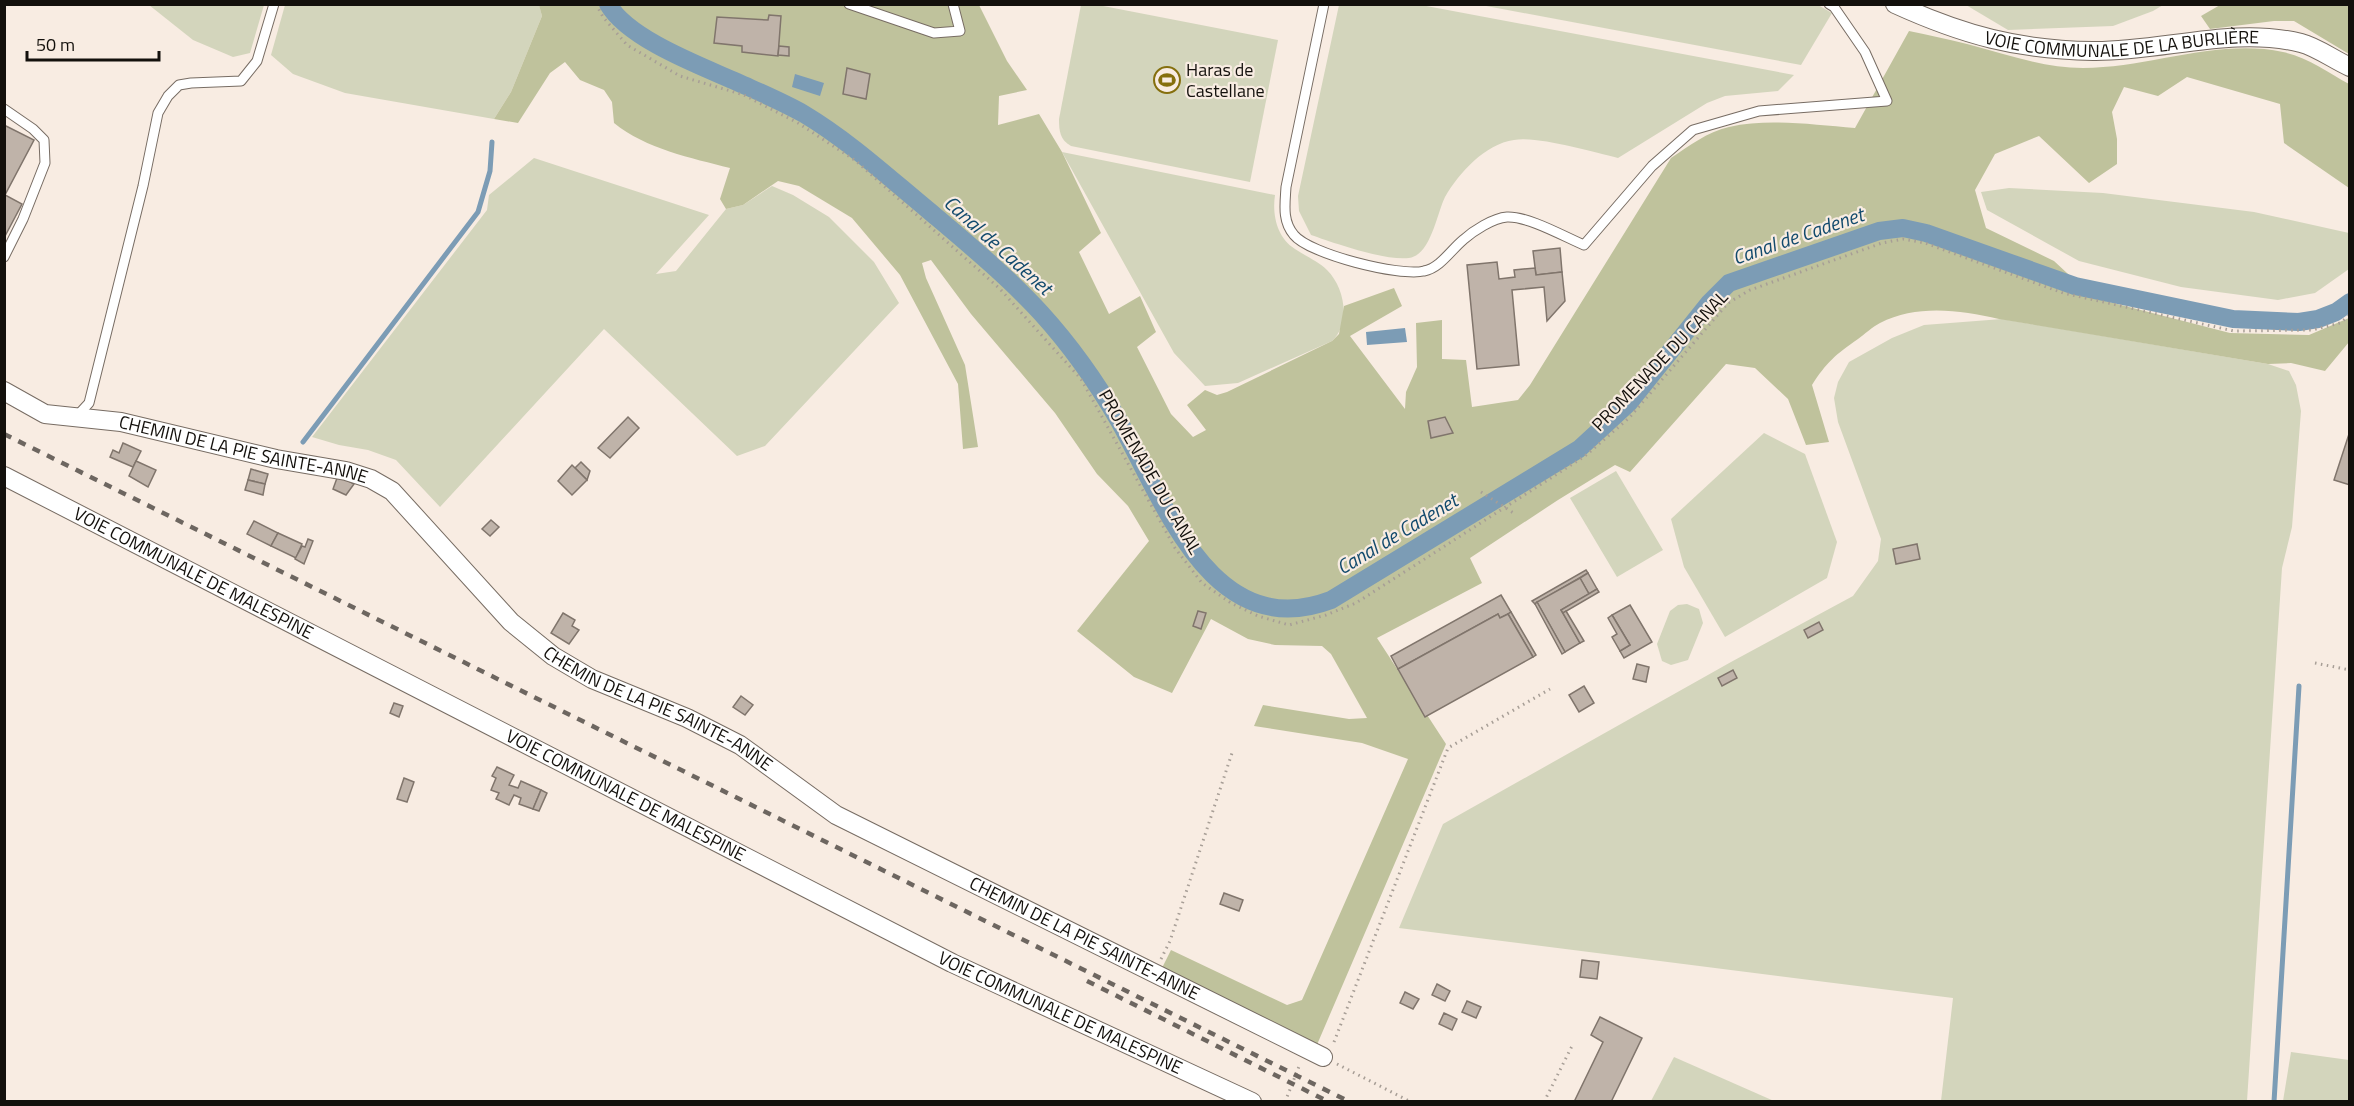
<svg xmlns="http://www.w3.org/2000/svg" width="2354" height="1106" font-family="'Titillium Web',sans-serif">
<rect width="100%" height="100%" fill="#f8ece2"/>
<!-- green -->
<g fill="#d3d5bc">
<path d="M539 4 542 16 511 92 494 119 345 93 293 74 271 55 285 5Z"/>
<path d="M149 5H264L250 53 233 57 193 40Z"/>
<path d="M1081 5H1098L1278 40 1250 182 1071 146C1060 140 1059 131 1059 119Z"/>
<path d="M1339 5H1421L1794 75 1778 91 1725 96 1707 103 1618 158C1592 152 1538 136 1514 140 1485 144 1459 173 1445 197 1437 213 1431 255 1409 258 1385 261 1334 243 1311 235L1299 211 1298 196Z"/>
<path d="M1818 5 1832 13 1801 65 1481 5Z"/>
<path d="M1966 5V4L2163 5 2153 11 2113 26 2008 30Z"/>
<path d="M1062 152 1275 195C1272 215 1277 238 1295 249 1305 256 1318 261 1327 270 1345 288 1351 323 1332 341L1238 383 1205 386 1174 353Z"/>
<path d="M534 158 709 215 656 274 676 271 726 209 743 205 772 186 793 195 829 217 874 262 899 303 765 446 737 456 604 329 440 507 396 460 368 450 339 445 312 437 487 210 489 195Z"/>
<path d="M2009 188 2103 193 2254 212 2349 233V269L2315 293 2278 300 2181 287 2079 261 1987 210 1981 192Z"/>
<path d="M2002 319 2268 364 2289 371 2296 385 2301 411 2292 527 2282 568 2247 1101H1941L1953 998 1399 928 1443 824 1731 662 1853 596 1878 561 1881 539 1838 422 1834 398 1838 382 1849 362 1892 338 1924 325Z"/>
<path d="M1764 433 1805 454 1837 542 1827 578 1725 637 1684 567 1671 519Z"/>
<path d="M1616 471 1663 550 1617 577 1570 498Z"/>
<path d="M1687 604 1699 609 1703 623 1688 660 1671 665 1662 661 1657 644 1670 611 1678 605Z"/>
<path d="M2291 1052 2349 1060V1101H2283Z"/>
<path d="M1674 1057 1774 1101H1651Z"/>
</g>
<!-- forest -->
<g fill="#bfc29c">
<path d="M539 5H979L1007 61 1027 90 999 96 998 125 1039 114 1062 152 1101 233 1079 252 1109 314 1140 296 1156 332 1137 347 1171 414 1193 437 1206 430 1187 405 1205 390 1217 395 1227 392 1332 341 1339 334 1344 306 1394 288 1402 306 1350 336 1405 409 1406 392 1417 367 1416 323 1442 320V359L1466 360 1472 407 1518 400 1530 385 1671 158C1689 146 1707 132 1729 127 1769 118 1814 125 1855 128L1909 31C1928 35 1948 39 1967 44 2005 54 2044 68 2083 68 2149 68 2218 38 2283 52 2307 57 2329 73 2349 84V188L2284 143 2280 104 2187 77 2158 96 2124 87 2112 112 2117 139V164L2089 183 2039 136 1995 154 1975 190 1986 228 2054 261 2094 298 2230 333 2309 335 2349 318V342L2325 371 2291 363 2268 364 1999 319C1960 310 1917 304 1880 323 1872 327 1865 334 1858 339 1836 354 1826 363 1812 385L1829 442 1806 445 1788 399 1755 368 1726 364 1630 472 1615 465 1558 500 1470 558 1482 583 1377 638 1446 744 1316 1047 1161 970 1171 950 1287 1005 1302 1000 1408 759 1362 743 1254 726 1263 705 1349 719 1367 718 1331 654 1322 646 1275 645 1248 639 1211 619 1172 693 1134 677 1077 631 1149 541 1128 506 1097 474 1055 413 971 314 931 260 922 263 926 278 965 365 978 447 963 449 958 384 900 275 852 218 799 186 778 181 743 205 726 209 720 199 730 168C691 158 646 149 614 123L612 102 604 90 580 80 565 62 550 73 518 123 494 119 511 92 542 16Z"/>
<path d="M2220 5H2349V54L2294 21H2274L2210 29 2201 16Z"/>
</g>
<!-- water -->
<g fill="#7c9cb5">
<path d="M795 74 824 83 820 96 792 87Z"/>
<path d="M1405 328 1407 342 1367 345 1366 332Z"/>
</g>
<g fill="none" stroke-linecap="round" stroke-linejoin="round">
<!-- stream -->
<g stroke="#7c9cb5" stroke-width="5">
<path d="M303 442 478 212 490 171 492 142"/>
<path d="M2274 1102 2299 686"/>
</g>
<!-- canal -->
<path stroke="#7c9cb5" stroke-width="18" d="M608 4C628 39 701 66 737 82 759 92 783 102 804 114 849 141 888 177 928 210 967 243 1007 276 1041 313 1071 346 1097 383 1119 421 1164 501 1212 645 1331 600L1579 449 1629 403 1709 303 1729 283 1879 231 1903 228 1926 233 2075 286 2233 319 2299 322 2318 319 2336 312 2350 302"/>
</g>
<!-- building -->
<g fill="#bfb3a9" stroke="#80756c" stroke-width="1.5">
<path d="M769 15 781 16 778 56 742 52V46L714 43 717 17 768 20Z"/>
<path d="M779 46 789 47V56L778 55Z"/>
<path d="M847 68 870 74 866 99 843 94Z"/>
<path d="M4 125 34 140 5 195 22 204 4 238Z"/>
<path d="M1560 248 1562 272 1536 275 1533 251Z"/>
<path d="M1497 262 1499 279 1515 277 1514 270 1535 268 1536 275 1562 272 1565 301 1547 321 1544 287 1512 290 1519 365 1477 369 1467 265Z"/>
<path d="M628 417 639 428 610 458 598 448Z"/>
<path d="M1445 417 1453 433 1431 438 1428 421Z"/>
<path d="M2350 431V485L2334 480Z"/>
<path d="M123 443 141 451 133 467 110 457 113 450 119 453Z"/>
<path d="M136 461 156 470 148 487 129 476Z"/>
<path d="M581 462 590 471 587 480 575 468Z"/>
<path d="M572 465 587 480 572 495 558 481Z"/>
<path d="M251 469 268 474 265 484 248 480Z"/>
<path d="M337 478 345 479 354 484 346 495 333 489Z"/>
<path d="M248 480 265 484 263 495 245 490Z"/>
<path d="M491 520 499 527 490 536 482 529Z"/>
<path d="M254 521 278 533 271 546 247 534Z"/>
<path d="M278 533 302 544 296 558 271 546Z"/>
<path d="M308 539 313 541 304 564 295 559 302 546 305 547Z"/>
<path d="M1917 544 1920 559 1896 564 1893 549Z"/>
<path d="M1586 570 1588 573 1535 604 1532 601Z"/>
<path d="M1588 573 1597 589 1589 594 1580 578Z"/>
<path d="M1580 578 1589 594 1561 610 1580 643 1565 652 1537 602Z"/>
<path d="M1597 589 1599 592 1563 613 1561 610Z"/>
<path d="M1501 595 1511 612 1508 614 1500 618 1498 614 1398 669 1391 656Z"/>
<path d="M1537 602 1565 652 1562 654 1535 604Z"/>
<path d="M1630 605 1652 642 1624 658 1620 651 1630 645 1612 615Z"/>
<path d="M1198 611 1206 613 1201 629 1193 626Z"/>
<path d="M1566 611 1584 641 1580 643 1563 613Z"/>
<path d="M1511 612 1536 655 1533 657 1508 614Z"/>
<path d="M563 613 575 620 572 626 579 630 569 644 551 633Z"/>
<path d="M1498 614 1500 618 1508 614 1533 657 1425 717 1398 669Z"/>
<path d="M1612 615 1630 645 1620 651 1612 637 1617 634 1608 618Z"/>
<path d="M1819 622 1823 630 1808 638 1804 630Z"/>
<path d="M1637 664 1649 667 1646 682 1633 679Z"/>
<path d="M1733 670 1737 678 1722 686 1718 678Z"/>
<path d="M1584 686 1594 703 1579 712 1569 695Z"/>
<path d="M741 696 753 705 745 715 733 707Z"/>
<path d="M394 703 403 706 399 717 390 713Z"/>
<path d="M497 767 514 775 509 785 518 788 521 781 541 790 533 809 519 804 521 798 514 795 509 805 496 799 499 793 491 790 496 778 492 776Z"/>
<path d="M404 778 414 782 407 802 397 799Z"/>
<path d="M541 790 547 793 539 811 533 809Z"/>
<path d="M1224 893 1243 900 1239 911 1220 904Z"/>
<path d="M1582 960 1599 962 1597 979 1580 977Z"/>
<path d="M1437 984 1450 991 1445 1001 1432 995Z"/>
<path d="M1405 992 1419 999 1413 1009 1400 1003Z"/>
<path d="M1467 1001 1481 1007 1476 1018 1462 1012Z"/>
<path d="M1444 1013 1457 1019 1452 1030 1439 1024Z"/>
<path d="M1600 1017 1642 1038 1611 1102H1574L1603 1042 1591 1035Z"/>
</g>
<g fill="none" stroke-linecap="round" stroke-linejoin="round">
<defs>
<g id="service">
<path d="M849 4 934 33 960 31 953 4"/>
<path d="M1324 4 1286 187C1285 204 1282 221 1294 235 1309 254 1400 277 1424 271 1440 268 1451 250 1463 240 1473 231 1493 218 1507 217 1528 216 1565 237 1584 245L1652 166 1693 130 1759 111 1887 101 1865 52 1834 7 1829 4"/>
<path d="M4 109 33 129 44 140 45 163 23 219 4 257"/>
<path d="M77 416 89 403 143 186 158 113 168 96 179 85 191 83 241 81 257 61 274 4"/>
</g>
<g id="minor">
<path id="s1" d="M1895 4C1963 35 2018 50 2093 51 2161 52 2233 26 2301 43 2317 47 2334 60 2350 67"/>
<path id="s2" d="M4 391 45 414 121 422 276 459 346 471 371 479 392 491 511 622 553 656 592 679 687 718 740 745 836 815 1323 1057"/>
<path id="s3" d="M4 476 952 963 1252 1102"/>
</g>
</defs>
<!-- service casing -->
<use href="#service" stroke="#776c63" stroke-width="11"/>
<!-- minor casing -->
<use href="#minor" stroke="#776c63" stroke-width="20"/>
<!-- path -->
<g stroke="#a79e96" stroke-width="3" stroke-dasharray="1.5 4.5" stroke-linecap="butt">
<path d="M596 4 603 17 627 45 680 76 744 95 798 123 856 161 1000 289 1081 379 1175 548 1202 583 1231 603 1258 616 1289 625 1326 615 1356 603 1585 456 1629 418 1728 303 1750 290 1882 243 1903 239 1925 243 2063 293 2234 331 2312 330 2340 323 2350 315"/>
<path d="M2315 663 2350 670"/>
<path d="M1161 959 1170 941 1232 753"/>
<path d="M1334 1042 1448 748 1550 689"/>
<path d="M1337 1064 1411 1102"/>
<path d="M1285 1102 1300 1064"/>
<path d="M1544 1102 1572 1046"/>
</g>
<!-- service -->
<use href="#service" stroke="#fff" stroke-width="9"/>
<!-- minor -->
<use href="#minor" stroke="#fff" stroke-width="18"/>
<!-- rail -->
<g stroke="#6d6660" stroke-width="4.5" stroke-dasharray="8 8" stroke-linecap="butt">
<path d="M4 434 1350 1102"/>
<path d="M1087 981 1329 1102"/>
</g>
<!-- path-bridge -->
<path stroke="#a79e96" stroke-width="3" stroke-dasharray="1.5 4.5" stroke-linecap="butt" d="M1481 492 1515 514"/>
</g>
<!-- icons -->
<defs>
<symbol id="stadium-ring" viewBox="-11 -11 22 22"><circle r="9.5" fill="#f8ece2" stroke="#856f0d" stroke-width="1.5"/><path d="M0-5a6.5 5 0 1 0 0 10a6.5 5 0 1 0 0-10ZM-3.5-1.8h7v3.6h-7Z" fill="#856f0d"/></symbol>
</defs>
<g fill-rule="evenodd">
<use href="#stadium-ring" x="1152" y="65" width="30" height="30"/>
</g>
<g text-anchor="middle" stroke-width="4.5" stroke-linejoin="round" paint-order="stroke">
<!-- street labels -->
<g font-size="18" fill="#13100c" stroke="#f8ece2">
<text dy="6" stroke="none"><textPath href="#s1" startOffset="234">VOIE COMMUNALE DE LA BURLIÈRE</textPath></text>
<text transform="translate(1660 361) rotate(-46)" y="6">PROMENADE DU CANAL</text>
<text dy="6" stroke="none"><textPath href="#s2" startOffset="249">CHEMIN DE LA PIE SAINTE-ANNE</textPath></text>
<text transform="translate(1150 472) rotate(60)" y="6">PROMENADE DU CANAL</text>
<text dy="6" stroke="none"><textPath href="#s3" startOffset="213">VOIE COMMUNALE DE MALESPINE</textPath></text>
<text dy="6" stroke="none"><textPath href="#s2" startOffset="753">CHEMIN DE LA PIE SAINTE-ANNE</textPath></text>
<text dy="6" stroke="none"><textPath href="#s3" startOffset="699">VOIE COMMUNALE DE MALESPINE</textPath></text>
<text dy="6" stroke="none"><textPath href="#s2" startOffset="1239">CHEMIN DE LA PIE SAINTE-ANNE</textPath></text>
<text dy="6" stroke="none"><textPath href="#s3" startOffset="1185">VOIE COMMUNALE DE MALESPINE</textPath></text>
</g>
<!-- poi labels -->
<g font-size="18" fill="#13100c" stroke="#f8ece2" text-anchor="start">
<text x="1186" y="76">Haras de<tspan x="1186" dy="21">Castellane</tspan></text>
</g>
<!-- water labels -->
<g font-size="20" font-style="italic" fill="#124a6d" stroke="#f8ece2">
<text transform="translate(1798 236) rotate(-19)" y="7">Canal de Cadenet</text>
<text transform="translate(998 245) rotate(42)" y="7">Canal de Cadenet</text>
<text transform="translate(1397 534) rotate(-31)" y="7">Canal de Cadenet</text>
</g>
</g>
<!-- border -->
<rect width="2354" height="1106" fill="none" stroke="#13100c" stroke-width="12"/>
<!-- scale -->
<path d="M27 51v9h132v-9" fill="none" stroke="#13100c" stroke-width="3"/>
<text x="36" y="51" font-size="18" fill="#13100c" stroke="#f8ece2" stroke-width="4.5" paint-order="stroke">50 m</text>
</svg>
